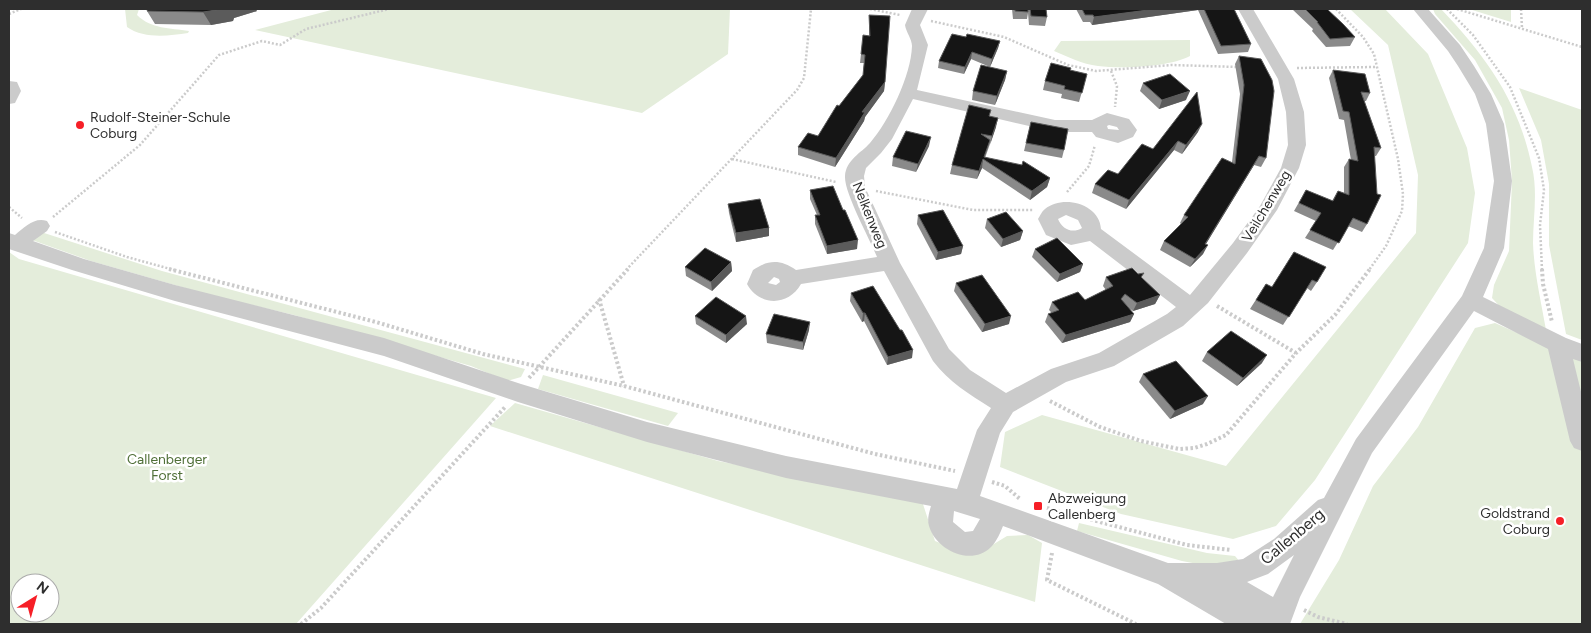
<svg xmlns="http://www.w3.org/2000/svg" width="1591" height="633" font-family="Figtree,sans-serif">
<rect width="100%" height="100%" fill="#fff"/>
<!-- green -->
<g fill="#e4eddb" fill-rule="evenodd">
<path d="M125 9H139L137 15C151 29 170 28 189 31L188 33C168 36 144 39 127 27Z"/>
<path d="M335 9H730L728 54 642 113 255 30Z"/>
<path d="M1350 9H1385L1428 54 1467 148 1475 193 1468 243 1315 480 1276 526 1233 539 1121 514 1000 467 1005 432 1042 415 1226 466 1416 233 1418 175 1388 45Z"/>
<path d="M1433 9H1441C1486 56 1519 102 1532 167 1538 192 1533 219 1533 243 1534 272 1541 301 1546 330L1505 312 1492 298 1494 285 1509 251 1512 181 1509 140 1502 108 1475 60 1435 14Z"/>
<path d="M1469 9H1511V22Z"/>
<path d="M1190 40V56C1169 67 1123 69 1098 66 1082 64 1068 57 1054 51L1061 41Z"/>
<path d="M1519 88 1582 110V340L1566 334 1549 245V184L1541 140Z"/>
<path d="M41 232 162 271 525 369 521 377 507 381 471 366 294 315 213 296 91 261 32 240Z"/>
<path d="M9 252 19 259 496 398 296 624H9ZM20 583H50V613H20Z"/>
<path d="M1495 323 1551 348 1558 344 1582 353V624H1300L1339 560 1373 486 1418 427 1475 328Z"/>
<path d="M543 375 678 413 668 426 538 389Z"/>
<path d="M515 403 718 461 922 501 935 541 961 551 979 553 1007 536 1028 535 1042 543 1035 602 490 426Z"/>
<path d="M1079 523 1207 553 1235 556 1240 562 1214 567 1182 561 1077 531Z"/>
</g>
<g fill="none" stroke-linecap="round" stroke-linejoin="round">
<!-- path-far1 -->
<g stroke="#cbcbcb" stroke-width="2.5" stroke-dasharray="2 2" stroke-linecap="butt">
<path d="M870 9 900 15"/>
<path d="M1336 9 1363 37 1374 54 1398 159 1403 194 1402 211 1386 246 1369 270"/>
<path d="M1447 9 1473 35 1510 87 1539 158 1544 190 1540 225 1542 270"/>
<path d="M1457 9 1582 47"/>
<path d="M1521 9 1522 28"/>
<path d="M9 14 21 9"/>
<path d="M931 21 1004 37 1068 65 1096 71 1172 65 1238 67"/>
<path d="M1297 68 1376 67"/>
<path d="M1111 71 1117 86 1115 107"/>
<path d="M732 159 836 182"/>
<path d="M876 191 973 210H1033"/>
<path d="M1067 192 1089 166 1095 145"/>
<path d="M9 207 22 218"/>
<path d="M53 217 140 145 219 55 262 41 280 45 306 29 389 9"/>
<path d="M55 232 127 257 174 270"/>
<path d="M626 270 797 90 804 78 811 9"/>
</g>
<!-- path -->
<g stroke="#cbcbcb" stroke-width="4" stroke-dasharray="2.5 2.5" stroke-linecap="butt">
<path d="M169 269 376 322 483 354 624 386 875 454 955 471"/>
<path d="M1542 269 1543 284 1552 322"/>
<path d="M599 299 624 386"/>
<path d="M1217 306 1296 353"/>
<path d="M529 378 628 269"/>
<path d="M1050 401 1100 427 1141 441 1179 449 1194 448 1207 444 1226 435 1296 353 1335 315 1370 269"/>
<path d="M992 482 1005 486 1020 499"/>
<path d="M1047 508 1187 545 1231 550"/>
<path d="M1052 553 1047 580 1136 624"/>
<path d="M1304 610 1318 617 1347 624"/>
<path d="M301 624 321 608 506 406"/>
</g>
<!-- minor -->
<g fill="#cbcbcb" fill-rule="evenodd">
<path d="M912 9H928L920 25 928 45 917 90 1055 120H1092L1107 113 1129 119 1137 130 1133 137 1118 143 1096 137 1092 132H1055L913 99 892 139 881 153 866 168 864 176 865 187 900 263 949 349 970 370 1006 393 1051 369 1099 353 1167 314 1176 307 1090 241 1071 245 1046 235 1038 219C1040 216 1042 211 1045 209 1063 194 1100 204 1101 229L1190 295 1233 243 1260 206 1281 168 1288 145 1286 112 1278 79 1238 9H1253L1294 79 1304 112 1306 145 1299 168 1277 210 1247 253 1208 303 1183 326 1114 366 1066 382 1013 412 1000 433 980 496 1168 563H1217L1243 559 1274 539 1318 500 1324 498 1356 439 1462 296 1484 248 1494 181 1486 124 1475 94 1458 66 1448 51 1413 9H1428L1460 45 1474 66 1491 94 1504 124 1512 181 1504 248 1483 297 1566 338 1582 344V362L1573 359 1582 396V451L1574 448 1570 441 1548 349 1474 311 1372 453 1300 597 1290 624H1226L1158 584 1003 526C1000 533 997 541 991 547 971 567 936 550 929 526 927 519 929 513 931 506L786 478 647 442 518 402 384 356 175 301 72 270 9 249V233L15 235C25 227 34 217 47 221L50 226 47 231 33 241 84 259 175 285 384 338 521 384 647 422 786 456 957 489 977 430 991 408C969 394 949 382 933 361L884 271 801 284C788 307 759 306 747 284L753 270C768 260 780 259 796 270L877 257C870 239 844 193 845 176 846 160 861 153 870 143 889 121 911 76 912 46 912 39 906 32 905 25ZM1109 125 1117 127 1119 130 1108 129 1107 126ZM1066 215 1078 220 1082 228C1072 234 1062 229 1058 219ZM774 277 779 279 780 282 776 285 768 283ZM954 511 980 519 973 531 965 532 953 522ZM1294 555 1273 597 1247 582 1268 574Z"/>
<path d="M9 81 17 82 21 91 15 103 9 104Z"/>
</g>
</g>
<!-- wall -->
<g fill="#8a8a8a">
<path d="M1012 9H1046L1047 17 1045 26 1029 25 1028 13 1027 19H1013Z"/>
<path d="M1076 9H1234L1251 44 1248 52 1218 54 1198 10 1092 25 1090 22H1083Z"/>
<path d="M1292 9H1327L1355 37 1350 46 1326 47 1312 31 1313 29Z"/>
<path d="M147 11H257L234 18 233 21 211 25 155 24Z"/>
<path d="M869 15 885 82 884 91 865 117 864 121 835 167 798 155V147L818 136 839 106 863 75 864 63H860L861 54 869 36Z"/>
<path d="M966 37 1000 41 998 48 990 67 971 59 964 74 938 68 939 61Z"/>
<path d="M1239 56 1266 158 1261 167 1254 165 1206 244 1203 254 1190 267 1160 250 1164 241 1181 224 1180 223 1184 215 1232 162 1240 94 1235 64Z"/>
<path d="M1333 70 1370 93 1366 101H1364L1381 148 1376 156H1375L1367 224 1362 232 1348 226 1333 250 1305 238 1316 221 1294 211 1306 190 1332 201 1338 191 1344 193V167L1349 159 1351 160 1344 120 1339 119 1329 78Z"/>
<path d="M1007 71 1005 80 995 105 972 100 973 91Z"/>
<path d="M1070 71 1087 74 1079 102 1061 98 1062 94 1043 90 1045 81Z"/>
<path d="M1143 83 1186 100 1159 109 1140 91Z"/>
<path d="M990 116 996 127 985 158 1050 178 1047 187 1030 200 982 168 977 179 950 174 952 165Z"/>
<path d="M1031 122 1064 150 1062 158 1024 151Z"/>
<path d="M1198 132 1182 154 1174 150 1126 209 1092 193 1095 184 1118 174 1153 149Z"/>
<path d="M929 146 916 172 892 166 893 157Z"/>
<path d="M810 190 857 249 827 254 815 224V215H817L810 199Z"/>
<path d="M728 204 769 228V236L736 242 729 213Z"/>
<path d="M918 215 963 246 961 254 936 260 917 224Z"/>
<path d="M987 219 1023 231 1020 240 1001 247 985 228Z"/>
<path d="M1035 249 1083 264 1080 272 1057 282 1032 257Z"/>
<path d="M1294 252 1317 282 1311 291 1307 288 1283 325 1250 309 1266 284 1272 287Z"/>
<path d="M731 262 732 271 712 291 686 276 685 267Z"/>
<path d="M1106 277 1142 278 1160 295 1155 304 1133 311 1129 308 1134 314 1130 322 1062 343 1045 322 1048 314 1052 313 1049 310 1052 302 1085 300 1106 290 1103 286Z"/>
<path d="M956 283 1009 324 982 332 954 291Z"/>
<path d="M851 293 912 358 887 365 864 321 862 322 850 301Z"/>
<path d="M695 316 747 324 726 343 696 324Z"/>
<path d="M809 330 803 350 767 343 766 334Z"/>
<path d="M1207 352 1262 363 1237 386 1202 361Z"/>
<path d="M1143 374 1203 404 1170 419 1139 382Z"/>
</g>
<!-- shaded-wall -->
<g fill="#5b5b5b">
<path d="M224 9H256L257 11 234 18 233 21 211 25 203 12Z"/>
<path d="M1156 9H1199L1198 10 1092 25 1094 17Z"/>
<path d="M1000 41 998 48 990 67 992 59Z"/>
<path d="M972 52 971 59 964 74 965 67Z"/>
<path d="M1007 71 1005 80 995 105 997 96Z"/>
<path d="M885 82 884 91 865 117 864 121 835 167 836 158 862 112Z"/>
<path d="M1190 91 1186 100 1159 109 1162 100Z"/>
<path d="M998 118 996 127 990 145 992 136Z"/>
<path d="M1202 124 1198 132 1182 154 1186 145Z"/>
<path d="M931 137 929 146 916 172 918 164Z"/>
<path d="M1178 141 1174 150 1126 209 1129 200Z"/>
<path d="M1259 156 1254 165 1201 252 1205 244Z"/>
<path d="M983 159 982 168 977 179 979 171Z"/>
<path d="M1050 178 1047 187 1030 200 1032 191Z"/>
<path d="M769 228V236L736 242V233Z"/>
<path d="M1023 231 1020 240 1001 247 1003 239Z"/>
<path d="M858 240 857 249 827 254V246Z"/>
<path d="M1208 245 1203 254 1190 267 1195 259Z"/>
<path d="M963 246 961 254 936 260 938 252Z"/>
<path d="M731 262 732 271 712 291 711 282Z"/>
<path d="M1083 264 1080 272 1057 282 1060 274Z"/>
<path d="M1160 295 1155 304 1133 311 1137 303Z"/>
<path d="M863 313H865L864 321 862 322Z"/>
<path d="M1134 314 1130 322 1062 343 1066 335Z"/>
<path d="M746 316 747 324 726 343V335Z"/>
<path d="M1011 316 1009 324 982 332 985 324Z"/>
<path d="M810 322 809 330 803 350V342Z"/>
<path d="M913 350 912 358 887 365 888 357Z"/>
<path d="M1267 355 1262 363 1237 386 1243 378Z"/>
<path d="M1208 396 1203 404 1170 419 1175 411Z"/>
</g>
<!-- building -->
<g fill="#151515" stroke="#5b5b5b">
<path d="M148 9H224L203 12 147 11Z"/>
<path d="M1015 9H1028V12L1015 11Z"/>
<path d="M1030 9H1046L1047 17 1031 16Z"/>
<path d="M1082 9H1156L1094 17 1093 15H1085Z"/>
<path d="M1204 9H1234L1251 44 1221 46Z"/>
<path d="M1305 9H1327L1343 24 1355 37 1330 39 1317 22H1318Z"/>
<path d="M869 15 890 16 885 82 862 112H865L836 158 798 147 808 133 818 136 837 105 839 106 863 75 865 55 861 54 863 35 870 36Z"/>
<path d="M952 34 966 37 967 34 1000 41 992 59 972 52 965 67 939 61Z"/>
<path d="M1239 56 1261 59 1272 80 1274 91 1266 158 1259 156 1205 244 1208 245 1195 259 1164 241 1188 217 1184 215 1222 158 1235 164 1244 85Z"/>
<path d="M1051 63 1071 68 1070 70 1087 74 1082 93 1064 89 1065 86 1045 81Z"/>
<path d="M981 65 1007 71 997 96 973 91Z"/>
<path d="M1333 70 1365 74 1370 93 1361 92 1381 148 1374 147 1377 194 1381 195 1367 224 1353 218 1339 243 1310 230 1321 213 1299 203 1306 190 1333 201 1338 191 1349 195V159L1358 161 1349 112 1343 111Z"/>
<path d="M1170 74 1190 91 1162 100 1143 83Z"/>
<path d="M1197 92 1202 124 1186 145 1178 141 1129 200 1095 184 1108 170 1118 174 1142 144 1153 149Z"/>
<path d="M969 105 991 110 989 116 998 118 992 136 981 134 990 140 984 157 1022 165 1023 161 1050 178 1032 191 983 159 979 171 952 165Z"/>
<path d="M1031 122 1068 129 1064 150 1026 143Z"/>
<path d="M906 131 931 137 918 164 893 157Z"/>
<path d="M833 186 843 210H845L858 240 827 246 815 215H820L810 190Z"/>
<path d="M760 199 769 228 736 233 728 204Z"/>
<path d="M943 210 963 246 938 252 918 215Z"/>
<path d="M1006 212 1023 231 1003 239 987 219Z"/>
<path d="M1057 238 1083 264 1060 274 1035 249Z"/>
<path d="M705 248 731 262 711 282 685 267Z"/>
<path d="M1294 252 1326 267 1317 282 1312 280 1289 317 1256 300 1266 284 1272 287Z"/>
<path d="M1132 268 1138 274 1144 273 1141 277 1160 295 1137 303 1125 294 1121 299 1134 314 1066 335 1048 314 1059 310 1052 302 1078 292 1085 300 1113 286 1106 277Z"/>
<path d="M982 275 1011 316 985 324 956 283Z"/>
<path d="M873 286 900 330H902L913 350 888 357 865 313H863L851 293Z"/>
<path d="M716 297 746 316 726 335 695 316Z"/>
<path d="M774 314 810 322 803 342 766 334Z"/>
<path d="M1231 331 1267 355 1243 378 1207 352Z"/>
<path d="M1176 361 1208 396 1175 411 1143 374Z"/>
</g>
<!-- markers -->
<g fill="#f61f27" stroke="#fff" stroke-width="2">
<circle cx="80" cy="125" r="5"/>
<rect x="1033" y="501" width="10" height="10" rx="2.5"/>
<circle cx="1560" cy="521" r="5"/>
</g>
<g text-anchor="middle" stroke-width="5" stroke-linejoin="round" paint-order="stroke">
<!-- poi labels -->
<g font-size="14" fill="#2e2e2e" stroke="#fff" text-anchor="start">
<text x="90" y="122">Rudolf-Steiner-Schule<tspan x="90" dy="16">Coburg</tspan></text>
<text x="1048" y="503">Abzweigung<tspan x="1048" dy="16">Callenberg</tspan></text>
<text x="1550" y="518" text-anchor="end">Goldstrand<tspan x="1550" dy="16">Coburg</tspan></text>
</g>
<!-- street labels -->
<g font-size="14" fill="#2e2e2e" stroke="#fff">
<text transform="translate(1266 206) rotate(-59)" y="5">Veilchenweg</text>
<text transform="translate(870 215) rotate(68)" y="5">Nelkenweg</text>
</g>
<!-- park labels -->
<g font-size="14" fill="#4f6f37" stroke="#fff">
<text x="167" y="464">Callenberger<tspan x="167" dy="16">Forst</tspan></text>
</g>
<!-- near-street labels -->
<g font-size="16" fill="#2e2e2e" stroke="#fff">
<text transform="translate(1292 536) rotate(-40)" y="6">Callenberg</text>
</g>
</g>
<!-- border -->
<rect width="1591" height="633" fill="none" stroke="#2e2e2e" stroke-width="20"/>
<!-- north arrow -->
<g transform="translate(35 598) rotate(37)"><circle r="24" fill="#ffffff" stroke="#ababab"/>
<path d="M0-4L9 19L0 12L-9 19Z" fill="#f61f27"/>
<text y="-8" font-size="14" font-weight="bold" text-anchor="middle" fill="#2e2e2e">N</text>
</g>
</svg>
